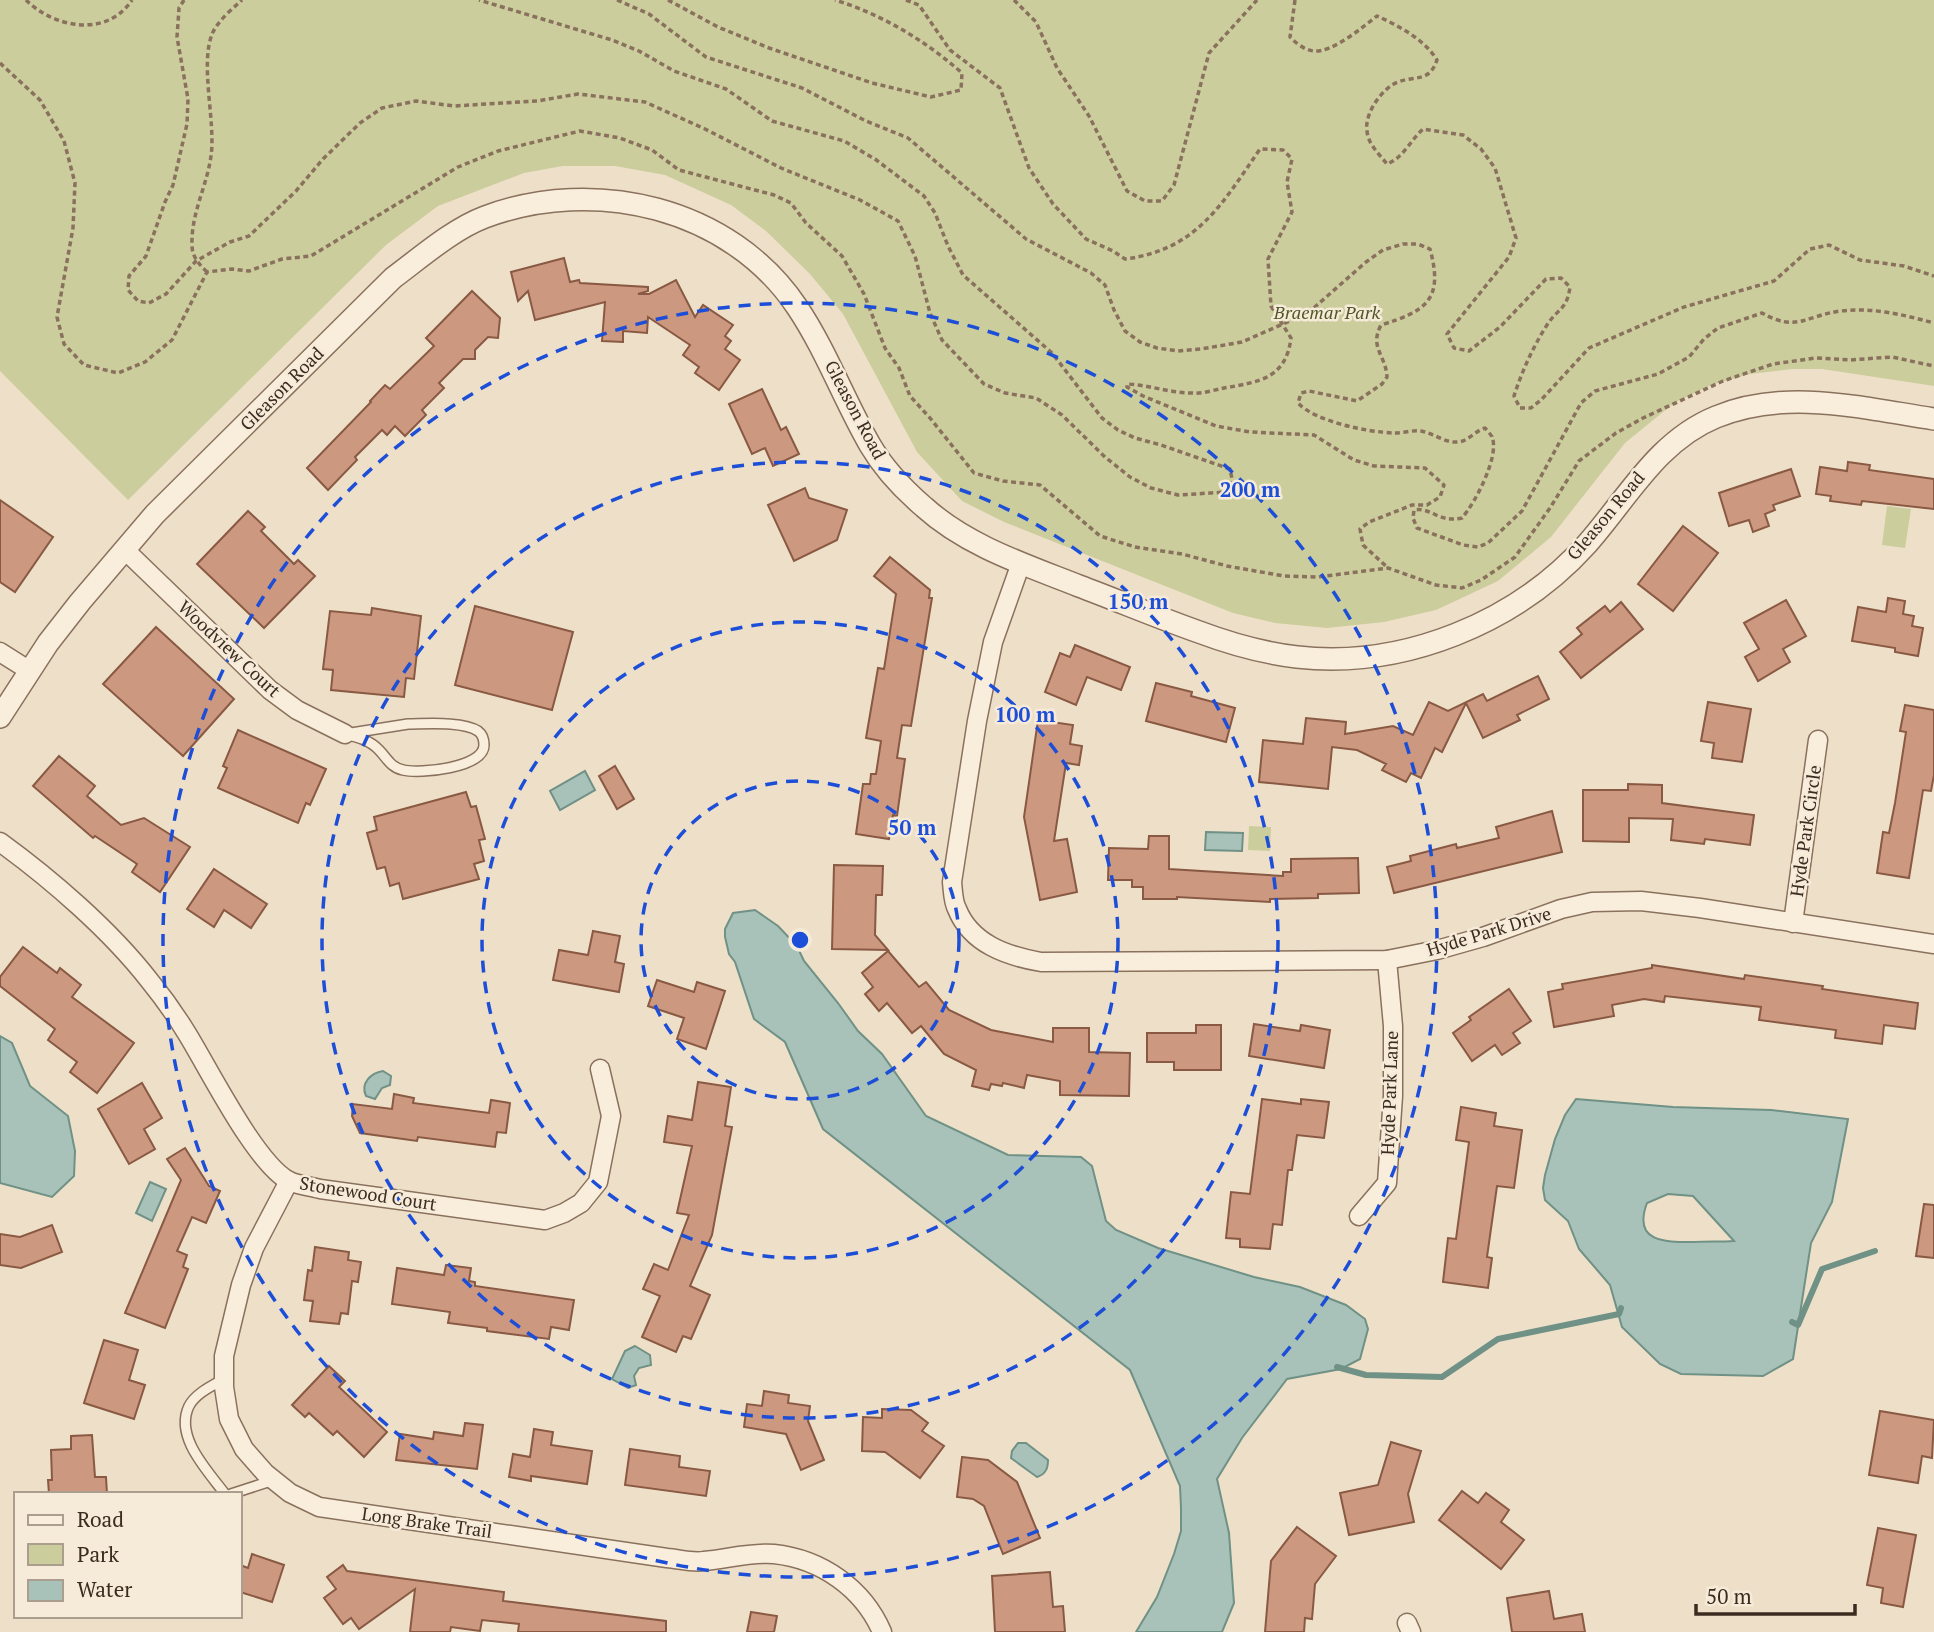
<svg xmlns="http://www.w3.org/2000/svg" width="1934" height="1632" font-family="'PT Serif',serif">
<rect width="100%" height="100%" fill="#eee0c8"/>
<!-- green -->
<g fill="#cbcd9c">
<path d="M0 0H1934V386L1822 369H1793L1750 374 1711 385 1674 403 1625 443 1551 537 1498 581 1436 610 1384 622 1327 628 1275 623 1233 613 1004 522 962 501 917 452 843 314 810 274 766 231 731 205 665 175 615 166H563L524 173 438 206 386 245 128 500 0 371Z"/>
<path d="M1887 506 1911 509 1905 548 1882 545Z"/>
<path d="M1249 826 1271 827 1270 851 1248 850Z"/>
</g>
<!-- water -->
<g fill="#a9c2b9" stroke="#6f9186" stroke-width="2" fill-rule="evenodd">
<path d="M585 771 595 790 560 810 550 791Z"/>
<path d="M1206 832 1243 833 1242 851 1205 850Z"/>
<path d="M755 910 778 926 797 946 804 961 838 1003 858 1031 882 1054 926 1116 1008 1155 1081 1157 1092 1166 1106 1221 1116 1230 1158 1248 1254 1277 1300 1287 1346 1305 1365 1319 1368 1329 1360 1359 1341 1369 1287 1379 1242 1438 1217 1479 1229 1533 1234 1603 1222 1632H1136L1157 1597 1174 1554 1181 1531V1508L1180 1486 1130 1370 823 1129 785 1042 754 1019 735 962 729 954 725 937V929L733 913Z"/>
<path d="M0 1036 12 1043 30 1086 68 1116 75 1151 74 1176 52 1197 0 1183Z"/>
<path d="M383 1071 391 1076 390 1085 382 1088 375 1099 366 1096C360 1083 371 1073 383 1071Z"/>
<path d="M1576 1099 1673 1107 1771 1110 1848 1119 1832 1202 1811 1243 1793 1359 1763 1376 1681 1374 1660 1364 1622 1327 1610 1285 1579 1249 1568 1221 1545 1200 1543 1188 1545 1175 1555 1139 1565 1115ZM1668 1194 1693 1196 1734 1241C1721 1242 1707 1241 1694 1242 1666 1242 1632 1243 1647 1203Z"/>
<path d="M150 1182 166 1189 152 1221 136 1213Z"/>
<path d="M635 1346 650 1355 651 1365 639 1368 634 1376 636 1385 628 1388 612 1379 625 1351Z"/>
<path d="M1018 1443H1026L1048 1460C1048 1468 1046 1474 1037 1477L1011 1458 1012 1451Z"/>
</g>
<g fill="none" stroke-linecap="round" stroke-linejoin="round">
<!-- stream -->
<g stroke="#6f9186" stroke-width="6">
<path d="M1792 1322 1798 1325 1822 1269 1875 1251"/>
<path d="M1337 1367 1366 1375 1442 1377 1498 1339 1619 1314 1621 1308"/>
</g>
</g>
<!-- building -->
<g fill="#cc987f" stroke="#895943" stroke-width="2">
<path d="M564 258 570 282 579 280 580 283 648 287V291L638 294H649L676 280 695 317 703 305 733 325 725 336 731 341 725 349 740 360 719 390 695 373 699 367 683 355 690 345 648 317 647 333 623 331V342L602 341 605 302 535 320 528 291 518 301 511 272Z"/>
<path d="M472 291 500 318 498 338 488 337 475 350V359H463L439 383 444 388 422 410 426 415 405 436 395 426 387 435 382 430 355 457 357 460 328 490 307 468 371 402 370 401 385 385 390 389 434 346 426 338Z"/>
<path d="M762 389 781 430 786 427 799 454 773 466 765 448 752 454 729 404Z"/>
<path d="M1848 462 1870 465 1869 470 1934 479V509L1862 501 1861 505 1830 501 1831 496 1816 494 1820 467 1847 471Z"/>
<path d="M1791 469 1800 496 1773 505 1775 510 1765 514 1769 526 1753 532 1749 520 1729 526 1719 493Z"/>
<path d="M805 488 809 498 847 510 837 540 794 561 768 505Z"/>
<path d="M0 500 53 537 15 592 0 582Z"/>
<path d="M248 511 265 527 261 531 294 564 298 560 315 576 264 628 197 564Z"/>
<path d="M1683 526 1718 553 1673 611 1638 584Z"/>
<path d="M890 557 930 590 929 598H932L911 726 902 725 897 758 905 759 897 816 893 815 889 839 856 834 863 784H870L871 774H876L881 741 866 738 878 668 884 669 896 594 874 576Z"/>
<path d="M1888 598 1905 601 1903 614 1914 616 1912 626 1923 628 1918 656 1895 652V648L1852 641 1858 607 1886 612Z"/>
<path d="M1786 600 1806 636 1783 649 1790 662 1758 681 1745 657 1759 649 1744 623Z"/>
<path d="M1621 602 1643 629 1581 678 1560 652 1582 634 1577 628 1605 606 1610 612Z"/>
<path d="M475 606 573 632 552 710 455 685Z"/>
<path d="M372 608 421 616 414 679 406 678 404 697 331 690 333 670 323 669 330 611 371 615Z"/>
<path d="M156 627 234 699 183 756 103 684Z"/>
<path d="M1075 645 1130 667 1121 690 1087 677 1076 705 1045 692 1060 653 1070 657Z"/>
<path d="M1538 676 1549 699 1517 715 1520 720 1483 738 1466 703 1442 752 1435 748 1421 778 1411 773 1406 782 1382 770 1386 764 1357 750 1332 747 1328 789 1259 782 1263 740 1303 744 1306 718 1346 722 1345 734 1393 726 1413 735 1429 702 1448 711 1483 694 1487 701Z"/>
<path d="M1156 683 1192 692 1191 696 1235 708 1226 742 1146 721Z"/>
<path d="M1708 702 1751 709 1742 762 1712 758 1714 743 1701 741Z"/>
<path d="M1905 705 1934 710V775L1931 791 1923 790 1909 878 1877 873 1883 832 1889 833 1895 803 1906 732 1900 731Z"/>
<path d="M1038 720 1073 725 1070 744 1082 746 1079 765 1066 763 1054 841 1067 839 1077 892 1040 900 1024 817Z"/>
<path d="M238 730 326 769 310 805 306 803 298 823 218 788 227 768 223 766Z"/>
<path d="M59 756 95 786 87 796 121 825 144 818 190 847 160 892 132 872 137 864 95 836 93 838 33 786Z"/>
<path d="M615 766 634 799 617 809 599 776Z"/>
<path d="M1628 784 1662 785V803L1754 815 1750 845 1705 839 1704 844 1671 840 1673 819 1629 818V842L1583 841V790H1628Z"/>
<path d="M466 792 471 807 476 806 485 839 479 840 484 861 474 864 479 879 403 899 399 883 390 886 385 867 377 869 367 833 377 830 374 817Z"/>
<path d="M1552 811 1562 852 1394 893 1387 867 1411 861 1410 856 1456 844 1457 848 1499 838 1496 827Z"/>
<path d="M1149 836H1169V869L1283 876V872H1291V859L1358 858 1359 893 1318 894V898L1270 899V902L1177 897V899H1143V887H1132V880H1108L1109 848 1148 849Z"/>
<path d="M834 865 883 866 882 895H876L875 935 888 950 832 949Z"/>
<path d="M214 869 267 904 251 928 224 910 214 927 187 909Z"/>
<path d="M593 931 620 936 615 962 624 964 619 992 553 980 559 950 588 955Z"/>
<path d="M23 947 57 973 60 968 81 985 72 997 134 1043 97 1093 70 1072 77 1062 48 1040 55 1029 0 986V977Z"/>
<path d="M888 951 919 987 926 982 949 1010 991 1030 1053 1042V1028H1089V1052L1130 1053 1129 1096 1060 1095V1081L1027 1075 1024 1088 1003 1083 1002 1086 991 1084 989 1090 972 1086 976 1070 944 1054 921 1026 912 1033 887 1003 879 1011 865 994 873 987 862 973Z"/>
<path d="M1652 965 1744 979 1745 975 1823 986 1822 989 1918 1003 1915 1029 1884 1025 1882 1044 1835 1038 1836 1030 1759 1020 1761 1007 1665 996 1664 1002 1644 999 1612 1005 1614 1016 1554 1027 1548 992 1563 989 1562 984 1652 968Z"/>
<path d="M657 980 694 992 697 982 725 991 706 1049 677 1039 684 1018 648 1006Z"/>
<path d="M1509 989 1531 1021 1513 1033 1520 1043 1502 1055 1495 1045 1472 1061 1453 1033 1471 1020 1469 1017Z"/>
<path d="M1254 1024 1300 1031 1301 1025 1330 1030 1324 1068 1249 1056Z"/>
<path d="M1196 1025H1221V1070H1174V1062H1147V1033H1196Z"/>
<path d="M698 1082 731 1087 725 1126 732 1127 712 1235 690 1286 710 1295 691 1339 683 1336 676 1352 642 1337 660 1296 643 1289 654 1264 668 1270 689 1215 677 1213 692 1146 664 1142 668 1116 692 1120Z"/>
<path d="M142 1083 162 1118 144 1129 155 1149 129 1164 98 1109Z"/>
<path d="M394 1094 414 1098 413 1103 489 1113 491 1100 510 1103 506 1133 497 1132 495 1147 418 1137 417 1141 360 1133 352 1116 353 1104 392 1109Z"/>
<path d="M1262 1099 1301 1104V1099L1329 1102 1324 1138 1297 1135 1292 1170H1288L1282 1225 1273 1224 1270 1249 1240 1247V1239L1226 1238 1231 1192 1250 1194Z"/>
<path d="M1461 1107 1496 1113 1494 1126 1522 1130 1514 1188 1497 1186 1487 1257 1492 1258 1488 1288 1443 1282 1448 1238 1456 1239 1469 1142 1456 1140Z"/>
<path d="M185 1148 209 1186 220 1191 206 1223 192 1217 177 1251 187 1255 183 1267 188 1269 165 1328 125 1313 181 1180 167 1159Z"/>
<path d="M1924 1204 1934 1205V1258L1916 1256Z"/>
<path d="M52 1225 62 1252 21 1268 0 1265V1234L20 1237Z"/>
<path d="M315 1247 349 1252 348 1260 361 1262 358 1282 352 1281 348 1314 341 1313 339 1324 310 1321 313 1301 304 1300 308 1270 312 1271Z"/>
<path d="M446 1265 471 1268 469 1281 475 1282V1286L574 1300 569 1330 551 1327 549 1339 487 1331V1328L448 1323 450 1312 392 1304 397 1268 444 1275Z"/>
<path d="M104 1340 138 1350 129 1380 145 1385 134 1419 84 1403Z"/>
<path d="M329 1366 345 1381 339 1387 387 1432 364 1457 337 1431 333 1435 309 1413 305 1417 292 1405Z"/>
<path d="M764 1391 789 1395 788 1403 810 1406 808 1421 824 1460 801 1470 786 1434 744 1427 747 1404 762 1406Z"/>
<path d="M882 1409 911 1410 928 1423 922 1431 944 1446 920 1478 885 1452 862 1451 863 1417 882 1418Z"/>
<path d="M1880 1411 1934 1420 1932 1458 1922 1456 1918 1483 1869 1475Z"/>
<path d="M465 1423 483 1425 477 1469 396 1460 400 1434 433 1439 434 1432 463 1436Z"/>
<path d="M534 1429 553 1432 551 1445 592 1451 587 1484 531 1476V1481L509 1477 513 1454 530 1457Z"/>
<path d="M92 1435 95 1477H106L107 1494H49L48 1480H52L51 1450 71 1449V1436Z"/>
<path d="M1391 1442 1421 1451 1408 1494 1414 1522 1349 1535 1340 1493 1378 1485Z"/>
<path d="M630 1449 680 1456 679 1467 710 1471 706 1496 625 1485Z"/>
<path d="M962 1457 988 1460 1017 1482 1040 1538 1003 1554 984 1506 973 1499 957 1497Z"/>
<path d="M1462 1491 1478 1503 1486 1493 1509 1510 1501 1522 1524 1540 1501 1569 1439 1520Z"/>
<path d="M1297 1527 1336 1556 1315 1584 1312 1619 1305 1618 1304 1632H1265L1271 1561Z"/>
<path d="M1878 1528 1916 1535 1903 1607 1881 1603 1883 1588 1867 1585Z"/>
<path d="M252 1554 284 1565 272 1602 240 1592V1565L248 1568Z"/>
<path d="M343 1565 347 1571 504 1592 503 1601 666 1621V1632H518L519 1624 482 1620 480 1631 451 1627 450 1632H410L415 1589 359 1629 351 1618 343 1624 324 1598 336 1589 327 1577Z"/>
<path d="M1050 1572 1053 1607 1063 1606 1065 1632H995L992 1576Z"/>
<path d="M1549 1591 1554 1619 1582 1614 1585 1632H1512L1507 1598Z"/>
<path d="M751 1612 777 1616 774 1632H747Z"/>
</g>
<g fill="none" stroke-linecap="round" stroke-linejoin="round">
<defs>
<g id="service">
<path d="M408 724C425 724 463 721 478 731 482 734 484 740 484 745 484 768 420 774 403 770 390 767 387 758 379 750 370 740 357 737 345 734Z"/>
<path d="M224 1379C212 1386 196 1393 189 1406 174 1437 208 1471 225 1494"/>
<path d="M231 1494 274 1480"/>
</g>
<g id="minor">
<path d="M124 549 270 690 297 710 345 734"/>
<path d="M1021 563 993 642 977 721 952 882C953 891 953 902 957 909 971 944 1007 956 1041 962L1387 960 1437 950 1483 937 1561 909 1592 902 1641 901 1700 908 1934 944"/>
<path d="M0 652 30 671"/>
<path d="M0 842C51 879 110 930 149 980 162 996 175 1014 186 1032 208 1067 255 1163 289 1181 297 1185 310 1186 320 1189L545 1220 564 1213 581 1203 598 1182 611 1116 600 1069"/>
<path d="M1793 923 1818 740"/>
<path d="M289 1181 254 1248 241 1285 224 1356V1387L229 1419 244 1449 265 1473 290 1493 319 1507 667 1558C679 1559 692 1563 704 1561 727 1559 751 1552 774 1554 821 1559 863 1588 882 1632"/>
<path d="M1359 1216 1387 1183 1393 1096V1026L1387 960"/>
<path d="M1407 1623 1411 1632"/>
</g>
<path id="tertiary" d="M0 717 48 643 80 602 155 514 393 278C420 258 453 229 485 217 594 176 730 207 797 307 826 350 844 400 870 445 884 469 903 489 924 507 967 546 1026 565 1079 586 1119 601 1159 618 1199 632 1231 644 1263 653 1297 657 1403 669 1516 623 1587 544 1627 499 1657 441 1716 417 1786 388 1862 408 1934 419"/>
</defs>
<!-- service casing -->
<use href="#service" stroke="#8a715d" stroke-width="12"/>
<!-- minor casing -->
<use href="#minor" stroke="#8a715d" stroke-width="21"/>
<!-- tertiary casing -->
<use href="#tertiary" stroke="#8a715d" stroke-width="24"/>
<!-- path -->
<g stroke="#8a715d" stroke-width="3.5" stroke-dasharray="5 3.5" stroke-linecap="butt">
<path d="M26 0C54 28 107 38 132 0"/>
<path d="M184 0 179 8 177 37 188 99 187 124 173 185 165 202 146 256 129 276 128 290 138 301 149 303 166 294 196 261 230 242 249 236 296 191 323 159 360 123 382 108 416 101 454 106 537 101 578 94 645 102 705 129 781 168 860 200 898 221 915 256 930 313 942 340 984 384 1005 393 1036 398 1062 415 1105 457 1130 477 1151 488 1178 495 1227 492 1232 479 1230 469 1161 445 1135 438 1118 430 1102 418 1052 353 963 275 948 246 935 213 924 196 875 159 844 141 772 121 726 89 674 71 639 51 612 40 479 0"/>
<path d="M617 0 649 14 706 57 802 88 866 121 908 138 1026 239 1091 273 1105 285 1114 310 1125 331 1140 342 1157 348 1178 351 1201 349 1242 342 1308 313 1366 262 1383 250 1403 244H1418L1430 249C1444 300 1426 311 1381 325 1369 348 1386 355 1387 377L1382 384 1357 401 1309 391 1301 393 1298 403C1316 422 1368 432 1394 433 1403 433 1413 430 1421 431 1433 433 1445 443 1457 442 1468 442 1473 432 1485 428 1486 429 1492 436 1492 437 1500 456 1475 503 1462 518 1437 523 1433 507 1414 510L1413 518 1417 528 1463 545 1478 547 1488 543 1522 511 1581 403 1595 391 1658 374 1689 357 1704 339 1718 328 1762 313C1797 333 1807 315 1841 311 1872 307 1905 315 1934 323"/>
<path d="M668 0 718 27 769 48 872 83 931 97 961 90 962 73C926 41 881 14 835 0"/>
<path d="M906 0 919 5 950 50 1000 88 1029 168 1053 204 1086 239 1113 251 1125 259C1197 250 1222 204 1260 149L1283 150 1292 159 1287 182 1292 212 1268 259 1271 306 1291 338C1286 378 1260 382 1224 388 1214 390 1202 394 1192 393 1170 393 1149 385 1127 384V387L1143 396 1216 426 1250 432 1314 435 1354 460 1374 466 1425 468 1444 485 1440 497 1427 505H1412L1369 522 1360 529 1363 545 1387 567"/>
<path d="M1014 0 1036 22 1057 68 1089 116 1127 191 1145 201H1162L1174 185 1209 53 1257 0"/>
<path d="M1295 0 1290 37C1296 43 1304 50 1314 51 1332 53 1363 27 1377 16 1399 26 1424 39 1437 60 1429 83 1416 75 1398 82 1382 88 1364 114 1367 131 1368 144 1379 154 1387 164 1403 158 1410 141 1423 129L1463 135 1481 149 1495 168 1516 238 1509 257 1447 334 1454 348 1469 351 1500 327 1546 279 1561 278 1570 287C1567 310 1558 308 1547 325 1533 347 1522 371 1514 396L1520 408H1531L1541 400 1589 348 1684 307 1774 281 1810 249 1829 245 1860 260 1904 266 1934 276"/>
<path d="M0 63 40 100 64 141 75 183 73 228 57 317 64 344 84 365 118 373 145 362 172 340 207 272 232 269 249 271 282 259 311 256 458 167 498 151 580 131 620 138 652 150 679 170 774 195 791 203 806 223 842 256 864 294 885 348 899 368 910 396 930 418 974 473 1003 481 1040 485 1100 536 1135 547 1182 554 1227 566 1284 576 1318 577 1388 568 1436 585 1462 588 1481 580 1515 557 1550 508 1579 461 1616 433 1643 418 1723 381 1773 364 1816 358 1850 360 1892 357 1934 366"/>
<path d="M207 272C199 264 192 257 192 245 191 213 207 186 211 156 216 122 199 62 213 32 219 20 232 9 242 0"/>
</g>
<!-- service -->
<use href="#service" stroke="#f9eedc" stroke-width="9"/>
<!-- minor -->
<use href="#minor" stroke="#f9eedc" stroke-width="18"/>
<!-- tertiary -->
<use href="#tertiary" stroke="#f9eedc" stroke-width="21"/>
</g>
<!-- distance rings -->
<g fill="none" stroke="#1d4ed8" stroke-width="3.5" stroke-dasharray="12 9">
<circle cx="800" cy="940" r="159"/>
<circle cx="800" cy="940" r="318"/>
<circle cx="800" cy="940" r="478"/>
<circle cx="800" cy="940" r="637"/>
</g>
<g text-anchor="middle" stroke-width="5" stroke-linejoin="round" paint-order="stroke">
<!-- park labels -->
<g font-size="18" font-style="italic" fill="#4f5727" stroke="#f6ebd8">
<text x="1327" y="319">Braemar Park</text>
</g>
<!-- street labels -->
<g font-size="18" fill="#3b2b20" stroke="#f6ebd8">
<text transform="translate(282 389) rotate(-45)" y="6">Gleason Road</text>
<text transform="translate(855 410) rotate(62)" y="6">Gleason Road</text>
<text transform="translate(1606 516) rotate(-50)" y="6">Gleason Road</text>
<text transform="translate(229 649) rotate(43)" y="6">Woodview Court</text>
<text transform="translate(1806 831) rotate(-82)" y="6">Hyde Park Circle</text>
<text transform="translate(1489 932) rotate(-17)" y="6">Hyde Park Drive</text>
<text transform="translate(1390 1093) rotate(-88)" y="6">Hyde Park Lane</text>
<text transform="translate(368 1194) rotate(9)" y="6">Stonewood Court</text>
<text transform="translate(427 1523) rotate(8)" y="6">Long Brake Trail</text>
</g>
</g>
<circle cx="800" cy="940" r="10" fill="#1d4ed8" stroke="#f6ebd8" stroke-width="3.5"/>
<g font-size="21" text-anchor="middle" font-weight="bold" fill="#1d4ed8" stroke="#f6ebd8" stroke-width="5" stroke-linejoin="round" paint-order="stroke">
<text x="1250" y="497">200 m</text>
<text x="1138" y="609">150 m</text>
<text x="1025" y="722">100 m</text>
<text x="912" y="835">50 m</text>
</g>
<!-- legend -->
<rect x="14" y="1492" width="228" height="126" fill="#f6ebd8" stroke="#ab9e8e" stroke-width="2"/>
<rect x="28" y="1515" width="35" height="10" fill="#f9eedc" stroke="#ab9e8e" stroke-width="2"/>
<text x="77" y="1527" font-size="21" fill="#3b2b20">Road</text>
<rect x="28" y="1544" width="35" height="21" fill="#cbcd9c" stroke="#ab9e8e" stroke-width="2"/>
<text x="77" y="1562" font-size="21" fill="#3b2b20">Park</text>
<rect x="28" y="1580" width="35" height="21" fill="#a9c2b9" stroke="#ab9e8e" stroke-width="2"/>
<text x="77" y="1597" font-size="21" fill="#3b2b20">Water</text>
<!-- scale -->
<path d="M1696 1604v10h159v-10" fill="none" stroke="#3b2b20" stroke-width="3.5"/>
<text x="1706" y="1604" font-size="21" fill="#3b2b20" stroke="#f6ebd8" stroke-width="5" paint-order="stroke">50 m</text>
</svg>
